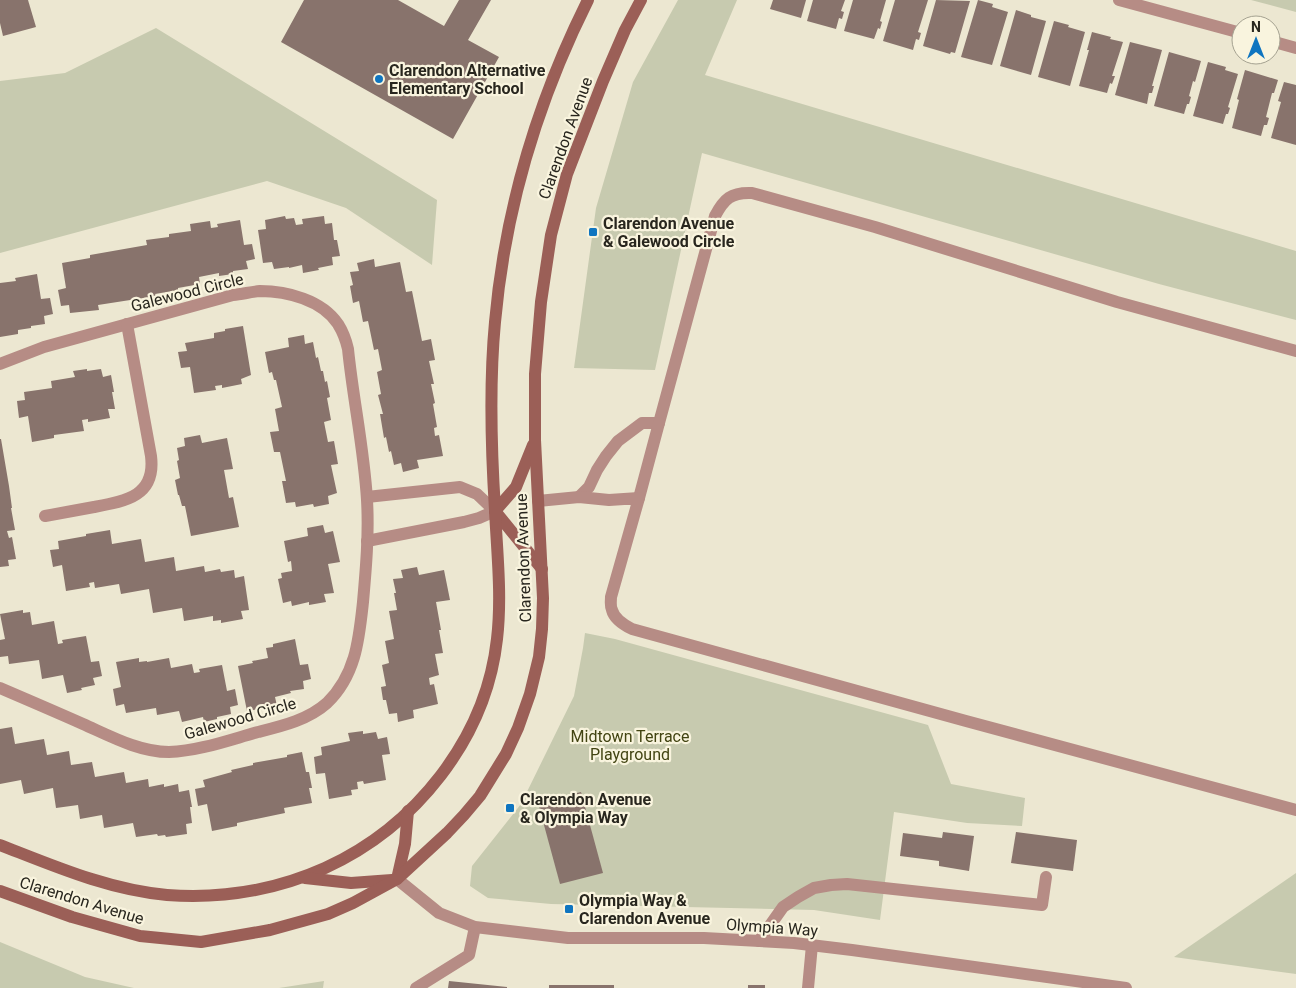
<svg xmlns="http://www.w3.org/2000/svg" width="1296" height="988" font-family="Roboto,sans-serif">
<rect width="100%" height="100%" fill="#ece7d1"/>
<!-- green -->
<g fill="#c7caaf">
<path d="M678 0H737L705 75 1296 251V320L1159 284 702 153 655 370 574 368 596 208 633 82Z"/>
<path d="M1251 0H1296V12Z"/>
<path d="M156 28 437 200 432 265 346 208 267 181 0 253V81L65 73Z"/>
<path d="M585 633 615 639 928 725 951 784 1025 798 1022 826 967 823 894 812 880 920 814 910 551 904 488 898 470 886 472 866 521 804 574 696 583 648Z"/>
<path d="M1296 873V974L1174 957Z"/>
<path d="M0 942 85 977 134 988H0Z"/>
<path d="M324 981 323 988H279Z"/>
</g>
<!-- building -->
<g fill="#88736c">
<path d="M0 0H28L36 27 3 36 0 23Z"/>
<path d="M304 0H398L444 26 459 0H491L468 40 499 57 453 139 281 42Z"/>
<path d="M773 0H806L801 18 770 9Z"/>
<path d="M813 0H845L841 11 844 12 842 19 839 18 836 29 807 21Z"/>
<path d="M853 0H886L880 21 882 22 880 29 878 28 874 39 844 31Z"/>
<path d="M895 0H928L918 32 921 33 919 40 916 39 913 50 883 41Z"/>
<path d="M936 0 970 1 955 53 951 52 950 54 923 46Z"/>
<path d="M978 0 993 4 992 7 1008 12 992 65 961 57Z"/>
<path d="M1016 10 1031 15V17L1046 21 1031 75 1000 66Z"/>
<path d="M1054 21 1069 25 1068 27 1085 32 1070 86 1038 77Z"/>
<path d="M1092 32 1111 37 1110 39 1123 42 1112 76H1115L1112 84 1110 83 1107 93 1079 86 1089 50H1087Z"/>
<path d="M1130 42 1162 50 1152 86H1154L1152 93H1149L1147 104 1115 95Z"/>
<path d="M1169 52 1201 61 1195 82 1193 81 1189 96 1191 97 1189 104H1187L1184 114 1154 106Z"/>
<path d="M1208 62 1226 67 1225 70 1238 74 1228 107 1230 108 1228 114H1226L1223 124 1193 116Z"/>
<path d="M1245 70 1278 80 1274 93H1272L1266 117 1269 118 1267 125H1264L1261 136 1232 128 1239 100 1237 99Z"/>
<path d="M1284 82 1296 85V145L1271 138 1281 102 1278 101Z"/>
<path d="M285 216 286 219 294 218 296 225 303 224 302 219 324 216 325 224 332 223 334 240H337L340 256 332 257 333 265 318 268 319 270 303 273 302 265 289 268V267L274 269 272 262 263 263 258 230 266 229 265 220Z"/>
<path d="M240 220 244 245 252 244 255 259 246 261 248 269 233 271V274L219 276V273L199 277 200 284 178 288V290L155 294 156 296 98 305 99 310 70 313 69 305 61 306 58 290 66 288 62 263 90 258V255L147 245 146 240 169 237V234L191 231 190 224 210 221 211 228 218 227 217 224Z"/>
<path d="M374 259 375 267 400 262 406 292 412 291 422 341 431 339 435 360 429 361 434 384H431L435 403 433 404 437 427 434 428 435 436 439 435 443 456 417 460 419 468 403 472 401 463 394 465 391 451 389 452 386 437 384 438 380 414H383L378 395 381 394 377 372 382 370 378 349 374 350 368 321 363 322 359 301 353 303 350 286 353 285 350 272 359 271 357 263Z"/>
<path d="M37 274 41 299 50 298 53 314 44 316 45 324 31 326V328L18 330V334L0 337V283L16 281 15 278Z"/>
<path d="M243 326 251 375 241 379 242 384 222 388V385L215 386 216 390 194 393 190 367 181 368 178 352 187 351 185 343 214 338V333L225 331V329Z"/>
<path d="M304 335 305 344 313 342 316 358 318 357 321 371H323L325 382 327 381 330 397 327 398 331 420 324 422 328 442 334 441 338 464 331 465 337 493 328 496 329 504 314 507 313 504 296 507 295 502 286 503 282 481H286L280 452H274L270 432 279 431 275 409 282 407 276 380H274L272 372 269 373 265 352 289 347 288 338Z"/>
<path d="M87 369V371L101 369 103 377 111 375 114 392H112L115 409H108L110 418 88 422V419L82 420 84 431 54 435V438L32 442 28 416 19 418 17 401 25 400 24 392 52 388 51 381 75 377 73 371Z"/>
<path d="M200 435 202 443 227 438 233 469 224 470 229 498 233 497 239 527 191 536 185 506H182L179 495H178L175 480 180 478 177 461 179 460 177 448 185 446 184 438Z"/>
<path d="M0 439H1L9 486 12 508H11L15 530 7 531 9 538 12 537 16 559 8 560 9 566 0 567Z"/>
<path d="M323 525 325 533 333 531 340 562 328 564 334 593 324 594 326 602 309 605V602L292 606 291 601 283 603 278 579 282 578 281 573 292 571 291 561 288 562 284 541 308 536 307 528Z"/>
<path d="M110 530 112 544 141 539 145 562 174 557 176 571 204 566 205 572 220 569 221 572 234 570 235 578 244 576 249 610 241 611 243 619 221 623V620L213 621V616L184 621 182 608 153 613 149 589 121 594 119 584 95 588 94 582 89 583 90 587 66 591 62 565 53 567 50 550 59 549 58 541 86 536V534Z"/>
<path d="M417 567 419 575 444 570 450 600 436 602 441 630H439L443 653 435 654 439 675 429 678 430 685 434 684 438 704 413 710 414 718 398 722 397 713 389 714 386 700H383L381 687 386 686 382 665 389 663 385 641 394 639 389 611 397 610 394 593H396L393 579 403 578 401 570Z"/>
<path d="M23 610V613L30 612 32 625 54 621 58 644 63 643 62 640 86 636 91 662 99 661 102 676 93 678 95 685 81 688 82 690 67 693 63 675 42 679 39 660 9 664 8 656 0 657V640L5 639 0 614Z"/>
<path d="M295 639 300 665 308 664 311 679 303 681 304 689 290 691 291 693 275 697 277 706 247 711 238 666 253 663 252 661 268 658 266 648 273 647V644Z"/>
<path d="M139 658V662L147 661V662L169 658 171 668 192 664 194 673 200 672 199 669 222 665 227 691 235 689 238 705 230 707 231 714 217 717V719L204 722 203 717 182 722 179 711 157 715 156 708 126 713 124 704 116 706 113 689 121 687 116 662Z"/>
<path d="M12 727 15 744 44 739 47 755 69 751 71 765 92 762 95 777 124 772 126 783 148 779 149 787 164 784V787L178 784 179 792 189 790 192 807H190L192 823 186 824 187 834 166 837 165 835 158 836 157 834 136 837 133 823 104 828 102 815 80 819 78 805 56 808 53 788 24 794 21 780 0 784V729Z"/>
<path d="M363 731V734L376 732 378 739 387 737 390 754 382 755 386 780 364 784 363 781 357 782 358 789 351 790 352 795 329 799 325 773 316 774 314 757 322 755 321 747 350 741 348 733Z"/>
<path d="M302 752 306 772H309L312 788H309L312 803 284 808 285 813 237 823V826L212 831 207 804 198 806 195 789 205 787 203 780 232 772 231 770 253 765V763L287 757V755Z"/>
<path d="M581 792 603 873 560 884 538 803Z"/>
<path d="M943 832 974 836 969 871 939 866V861L900 856 903 833 942 838Z"/>
<path d="M1016 832 1077 840 1073 871 1011 863Z"/>
<path d="M449 981 507 987V988H448Z"/>
<rect x="549" y="985" width="65" height="3"/>
<rect x="748" y="985" width="17" height="3"/>
</g>
<g fill="none" stroke-linecap="round" stroke-linejoin="round">
<!-- service -->
<g stroke="#b68c85" stroke-width="12">
<path d="M579 497 589 487 597 470 606 456 618 441 642 423H659L715 216C724 199 731 192 752 193L875 227 1117 302 1296 351"/>
<path d="M639 498 659 423"/>
<path d="M538 501 579 497 609 500 639 498 611 597C611 601 610 606 612 610 614 618 624 625 632 629L966 721 1296 810"/>
<path d="M759 941 783 907 798 897 814 888 831 885 847 884 1042 905 1046 877"/>
<path d="M416 988 469 955 475 927"/>
<path d="M808 988 812 945"/>
</g>
<!-- minor -->
<g stroke="#b68c85" stroke-width="12">
<path d="M0 364 44 347 233 295C242 294 251 292 260 291 287 291 322 300 338 324 343 332 346 340 348 349 353 399 364 449 367 500 369 534 366 568 363 602 359 639 356 675 327 703 308 720 282 726 258 732 229 740 199 751 169 752 139 752 110 736 83 724 56 712 28 700 0 688"/>
<path d="M367 497 460 487 477 494 495 511 479 518 464 522 367 541"/>
<path d="M45 516C61 513 78 510 94 507 126 501 156 496 151 456L127 324"/>
<path d="M397 879 439 913 475 927 568 938H704L794 943 852 950 1126 988"/>
</g>
<!-- tertiary -->
<g stroke="#b68c85" stroke-width="12">
<path d="M1119 0 1241 33"/>
<path d="M1271 41 1296 48"/>
</g>
<!-- secondary -->
<g stroke="#9b5f57" stroke-width="12">
<path d="M495 511 516 487 533 445"/>
<path d="M495 511 542 569"/>
<path d="M0 845C54 866 109 890 167 895 221 899 276 890 325 868 415 827 486 739 497 639 502 596 497 553 495 510 491 447 489 385 495 322 505 210 538 100 588 0"/>
<path d="M305 878 351 883 392 880"/>
<path d="M397 879 405 844 408 811"/>
<path d="M0 891 72 917 140 936 201 942 270 930 328 914 353 903 397 879 447 833 464 815 480 796 506 754 518 728 530 694 539 657 542 629 543 598 535 440V374L541 302 551 235 567 174 603 81 625 30 641 0"/>
</g>
</g>
<!-- markers -->
<g fill="#0f75c0" stroke="#f9f4de" stroke-width="2">
<circle cx="379" cy="79" r="5"/>
<rect x="588" y="227" width="10" height="10" rx="2.5"/>
<rect x="505" y="803" width="10" height="10" rx="2.5"/>
<rect x="564" y="904" width="10" height="10" rx="2.5"/>
</g>
<g text-anchor="middle" stroke-width="4.5" stroke-linejoin="round" paint-order="stroke">
<!-- poi labels -->
<g font-size="16" font-weight="bold" fill="#28261e" stroke="#f9f4de" text-anchor="start">
<text x="389" y="76">Clarendon Alternative<tspan x="389" dy="18">Elementary School</tspan></text>
<text x="603" y="229">Clarendon Avenue<tspan x="603" dy="18">&amp; Galewood Circle</tspan></text>
<text x="520" y="805">Clarendon Avenue<tspan x="520" dy="18">&amp; Olympia Way</tspan></text>
<text x="579" y="906">Olympia Way &amp;<tspan x="579" dy="18">Clarendon Avenue</tspan></text>
</g>
<!-- street labels -->
<g font-size="16" fill="#28261e" stroke="#f9f4de">
<text transform="translate(565 138) rotate(-70)" y="6">Clarendon Avenue</text>
<text transform="translate(187 292) rotate(-14)" y="6">Galewood Circle</text>
<text transform="translate(523 558) rotate(-92)" y="6">Clarendon Avenue</text>
<text transform="translate(240 718) rotate(-16)" y="6">Galewood Circle</text>
<text transform="translate(82 900) rotate(17)" y="6">Clarendon Avenue</text>
<text transform="translate(772 927) rotate(4)" y="6">Olympia Way</text>
</g>
<!-- park labels -->
<g font-size="16" fill="#424412" stroke="#f9f4de">
<text x="630" y="742">Midtown Terrace<tspan x="630" dy="18">Playground</tspan></text>
</g>
</g>
<!-- north arrow -->
<g transform="translate(1256 40)"><circle r="24" fill="#f9f4de" stroke="#a5a291"/>
<path d="M0-4L9 19L0 12L-9 19Z" fill="#0f75c0"/>
<text y="-8" font-size="14" font-weight="bold" text-anchor="middle" fill="#28261e">N</text>
</g>
</svg>
